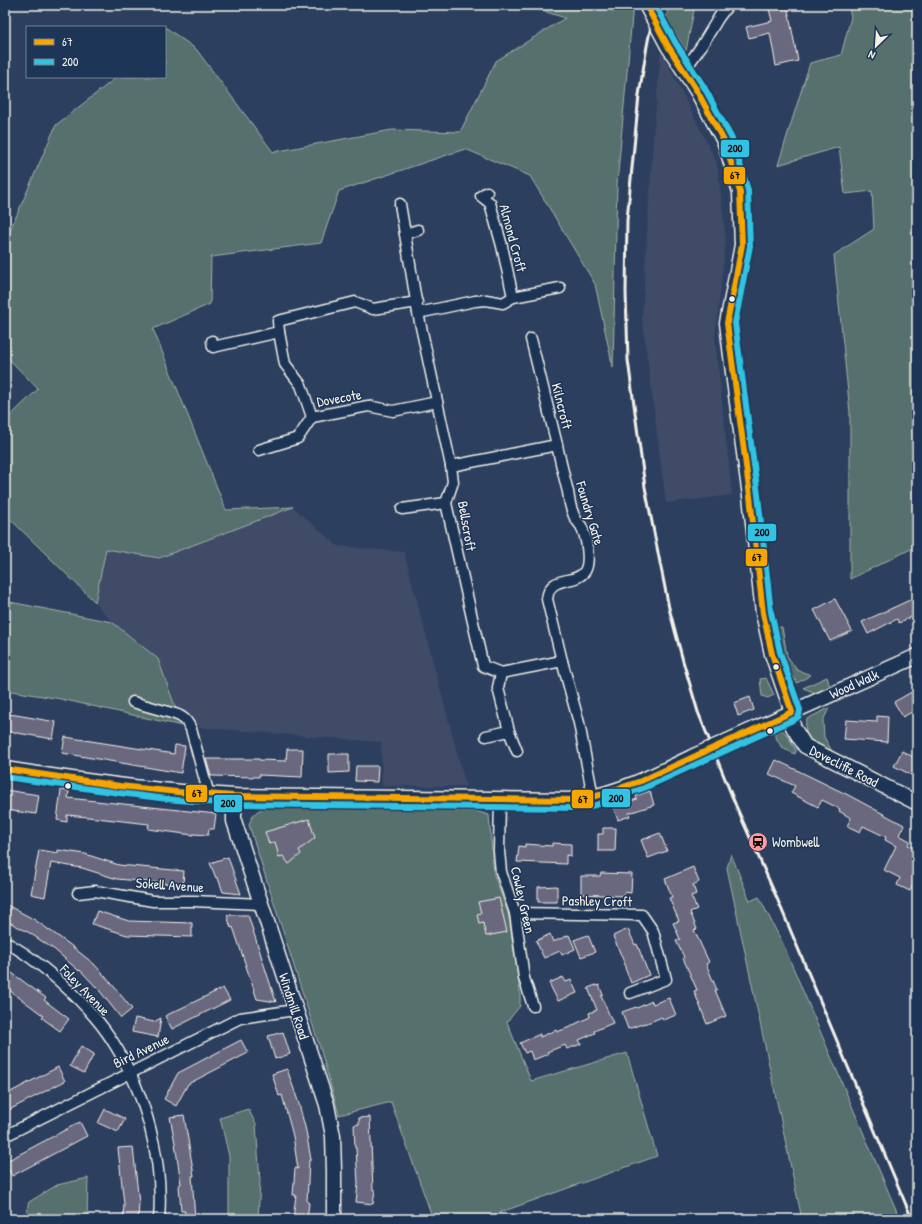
<svg xmlns="http://www.w3.org/2000/svg" width="922" height="1224" font-family="'Patrick Hand',sans-serif">
<rect width="100%" height="100%" fill="#2c3f5f"/>
<filter id="ink" filterUnits="userSpaceOnUse"><feTurbulence type="fractalNoise" baseFrequency=".025" numOctaves="2"/><feDisplacementMap in="SourceGraphic" scale="8" xChannelSelector="R" yChannelSelector="G"/><feConvolveMatrix kernelMatrix="1 2 1 2 8 2 1 2 1" color-interpolation-filters="sRGB"/></filter>
<g filter="url(#ink)">
<!-- built -->
<g fill="#3f4b68">
<path d="M661 50 717 163 726 240 715 337 732 495 666 503 642 317 653 139Z"/>
<path d="M293 507 338 546 404 552 466 786H382L381 742 182 726 158 659 112 622 95 602 106 549 159 558Z"/>
</g>
<!-- green -->
<g fill="#56706d" stroke="#a5b0aa">
<path d="M525 5H633L617 184 613 368 595 284 530 176 465 149 339 191 321 243 211 257 210 304 153 329 226 510 293 507 159 558 106 549 95 602 5 514V421L38 389 5 355V242L56 125 117 77H165V27L196 49 273 152 392 130 460 132 496 61 565 18Z"/>
<path d="M669 5H695L686 51 666 18Z"/>
<path d="M848 5H917V546L850 579V412L834 255 874 229 872 191 845 194 839 147 778 165 810 63 841 55 851 17Z"/>
<path d="M5 601 112 622 158 659 182 726 61 699 5 690Z"/>
<path d="M782 627 787 656 797 670 811 675 797 683 782 659 775 628Z"/>
<path d="M827 677 830 687 816 693 803 688Z"/>
<path d="M766 678 774 695 768 698 762 696 760 679Z"/>
<path d="M829 708 823 721 824 737 833 753C818 745 800 740 807 719Z"/>
<path d="M781 729 788 736 796 751 795 754 782 748 774 734Z"/>
<path d="M264 808 475 811 489 815 494 875 508 913 520 991V1006L507 1022 531 1081 627 1053 657 1156 482 1219H433L391 1102 339 1115 321 1051 249 825C252 816 254 812 264 808Z"/>
<path d="M731 854 750 901 759 897 783 944 900 1219H802L727 868Z"/>
<path d="M248 1109 256 1124 260 1181 258 1219H229V1156L220 1118Z"/>
<path d="M88 1178 87 1219H24L29 1202 57 1185Z"/>
</g>
<!-- building -->
<g fill="#6a687e" stroke="#f4f1e8">
<path d="M768 5H787L798 61 776 66 770 33 749 38 746 27 772 21Z"/>
<path d="M835 599 852 631 830 641 814 610Z"/>
<path d="M912 599 917 610V614L899 623 897 619 868 634 862 622Z"/>
<path d="M917 689V709L903 717 894 702Z"/>
<path d="M750 697 754 710 738 716 734 703Z"/>
<path d="M5 714 16 715 56 722 53 739 5 731Z"/>
<path d="M877 716 888 717 887 742 844 739 846 720 877 722Z"/>
<path d="M65 737 174 754 175 745 185 746 181 773 62 753Z"/>
<path d="M287 749H303L302 777 259 775V777L211 776 206 759H259V760L286 761Z"/>
<path d="M902 751 917 759V778L894 766Z"/>
<path d="M329 754H349V772L329 773Z"/>
<path d="M776 760 848 795 904 825 899 835 910 841 908 845 917 849V876L910 891 897 885 900 878 884 870 896 846 885 840 886 837 863 826 860 832 847 826 851 818 839 811 840 809 822 800 818 807 791 793 795 786 769 774Z"/>
<path d="M356 766H378L377 782 355 781Z"/>
<path d="M5 790 39 795 36 814 5 810Z"/>
<path d="M61 790 69 791 68 798 216 814 214 829H209L208 835 193 834V835L148 829 149 824 88 817 67 815V822L57 820Z"/>
<path d="M650 791 654 805 629 813 630 816 618 820 613 807 637 799 636 796Z"/>
<path d="M309 819 315 838 299 850 301 854 289 864 283 856 279 857 275 842 269 844 265 832Z"/>
<path d="M603 828H616L615 851H598V834H603Z"/>
<path d="M660 833 667 851 648 858 641 840Z"/>
<path d="M552 843 571 844V856L566 855V864L517 862 519 846 525 847V844L552 846Z"/>
<path d="M39 850 58 853V850L85 854 119 865 184 871 183 885 117 879 82 868 51 863 45 897 31 894Z"/>
<path d="M228 857 236 880 241 894 223 892 218 878H216L210 863Z"/>
<path d="M693 867 699 882 693 885 696 894 691 896 697 909 690 912 697 929 694 930 709 962 706 964 717 990H715L718 997 726 1016 707 1024 694 991 697 990 683 958 684 957 676 941 680 939 673 923 679 921 669 898 672 897 665 879Z"/>
<path d="M601 873 632 874 631 893 624 892V896L581 894V876H600Z"/>
<path d="M557 886V902H538V887Z"/>
<path d="M499 898 507 932 486 936 483 923 479 924 477 914 481 913 478 902Z"/>
<path d="M5 904 35 920 69 944 94 964 111 983 132 1009 121 1018 99 990 80 970 79 971 55 950 28 932 5 920Z"/>
<path d="M97 911 129 921 192 923V937L127 935 92 924Z"/>
<path d="M227 915H248L276 1002 257 999 233 927 231 928Z"/>
<path d="M628 929 635 945 637 944 649 975 631 983 625 968 626 967 613 936Z"/>
<path d="M550 934 553 942 569 935 575 949 562 955 560 951 544 958 536 941Z"/>
<path d="M588 935 595 952 581 957 574 940Z"/>
<path d="M5 968 46 998 44 1000 69 1019 60 1031 42 1018 44 1016 5 987Z"/>
<path d="M563 977 566 982 571 980 577 993 558 1001 549 983Z"/>
<path d="M596 985V986L599 985 603 995 601 996 613 1023 594 1031 595 1033 579 1040 581 1044 567 1049 565 1045 547 1052 548 1054 533 1060 530 1051 525 1053 520 1043 540 1034V1037L556 1030 557 1032 575 1025V1024L590 1017 589 1013 597 1010 588 988Z"/>
<path d="M223 988 230 1000 172 1029 165 1016Z"/>
<path d="M669 998 676 1015 663 1020 662 1017 645 1024V1023L628 1029 622 1012 636 1007 637 1008 652 1001 653 1004Z"/>
<path d="M135 1018 154 1022 161 1018 158 1037 132 1032Z"/>
<path d="M283 1032 290 1054 275 1059 268 1036Z"/>
<path d="M241 1040 248 1053 188 1084 176 1106 164 1099 178 1073Z"/>
<path d="M81 1046 94 1054 84 1073 70 1066Z"/>
<path d="M58 1067 65 1081 5 1112V1095Z"/>
<path d="M287 1069 299 1104 306 1131 311 1160H309L307 1202 309 1203 307 1219H293L296 1195H293L295 1168 298 1169 293 1136 282 1095 279 1096 272 1074Z"/>
<path d="M105 1109 125 1119 118 1132 98 1123Z"/>
<path d="M184 1115 194 1176H192L195 1219H184L185 1211H181L179 1185 181 1184 175 1143 170 1117Z"/>
<path d="M370 1117 373 1190H375L373 1204 356 1202 358 1184 356 1148H355L354 1125 359 1124V1118Z"/>
<path d="M80 1122 87 1136 12 1176 5 1162Z"/>
<path d="M133 1147 139 1203 138 1219H123L124 1204 118 1148Z"/>
</g>
<g fill="none" stroke-linecap="round" stroke-linejoin="round">
<defs>
<g id="street">
<path d="M684 71 702 45 719 17 728 5"/>
<path d="M487 192 481 196 490 203 502 246 513 297 560 288"/>
<path d="M400 204 405 234"/>
<path d="M418 230 405 234 418 313 451 466 453 482 446 503 483 666 501 673"/>
<path d="M418 313 475 301 486 300 503 303 513 297"/>
<path d="M279 332 278 321 355 302 373 309 417 302"/>
<path d="M212 341 213 347 279 332 285 364 301 385 312 417"/>
<path d="M312 417 368 406 393 411 437 402"/>
<path d="M557 445C560 460 564 476 568 492 569 499 570 507 573 513 574 518 578 522 581 526 586 535 591 561 585 571 575 586 550 573 547 599L562 661"/>
<path d="M259 450 298 438 312 417"/>
<path d="M451 466 557 445 531 339"/>
<path d="M402 509 446 503"/>
<path d="M501 673 562 661 579 723 593 797"/>
<path d="M501 673 498 688 509 731 517 751"/>
<path d="M133 702 175 714C184 717 187 721 191 729L209 795"/>
<path d="M486 736 509 731"/>
<path d="M500 800 499 851 501 872 515 913 524 978 533 1006"/>
<path d="M78 893 95 891 153 901H193L261 904"/>
<path d="M515 913 642 915 653 931 666 979 630 993"/>
<path d="M5 942C25 952 42 966 59 981 79 999 99 1019 113 1042 145 1092 164 1160 159 1219"/>
<path d="M5 1136 240 1018 295 1010"/>
</g>
<g id="secondary">
<path d="M668 46 697 91 725 143 740 192 742 245 727 323 734 381 750 496 763 613 772 654 792 712 793 727 805 746 917 803"/>
<path d="M741 735 917 656"/>
<path d="M5 769C81 781 158 792 234 796L577 800C618 794 657 774 694 756"/>
<path d="M234 796V821L327 1105 333 1136 334 1171V1219"/>
</g>
</defs>
<!-- street casing -->
<use href="#street" stroke="#f4f1e8" stroke-width="13"/>
<!-- secondary casing -->
<use href="#secondary" stroke="#f4f1e8" stroke-width="17"/>
<!-- street -->
<use href="#street" stroke="#1d3557" stroke-width="10"/>
<!-- secondary -->
<use href="#secondary" stroke="#1d3557" stroke-width="14"/>
<!-- rail -->
<path stroke="#f4f1e8" stroke-width="3" d="M655 5 647 46 639 95 627 220 626 292 628 360 645 487 669 608 683 661 698 712 736 806 776 896 912 1219"/>
<defs>
<g id="secondary-bridge">
<path d="M646 5 668 46"/>
<path d="M694 756 741 735"/>
</g>
</defs>
<!-- secondary-bridge casing -->
<use href="#secondary-bridge" stroke="#f4f1e8" stroke-width="17" stroke-linecap="butt"/>
<!-- secondary-bridge -->
<use href="#secondary-bridge" stroke="#1d3557" stroke-width="14"/>
<defs>
<path id="bus-1" d="M5 769 120 786 177 792 234 796 577 800 593 797 641 781 792 712 772 654 763 613 750 496 727 323 742 245 740 192 725 143 697 91 668 46 646 5"/>
<path id="bus-2" d="M5 777 119 793 176 800 233 804 578 808 596 805 644 788 795 719 799 716 800 710 780 652 771 612 758 495 735 323 750 246 748 190 732 139 704 87 675 42 655 5"/>
</defs>
<!-- bus-1 casing -->
<use href="#bus-1" stroke="#1d3557" stroke-width="9"/>
<!-- bus-2 casing -->
<use href="#bus-2" stroke="#1d3557" stroke-width="9"/>
<!-- bus-1 -->
<use href="#bus-1" stroke="#f7a600" stroke-width="6"/>
<!-- bus-2 -->
<use href="#bus-2" stroke="#33c2e2" stroke-width="6"/>
</g>
</g>
<!-- icons -->
<defs>
<symbol id="station-disc" viewBox="-11 -11 22 22"><circle r="9.5" fill="#ff9aa2" stroke="#1d3557"/><path d="M-3-6H3Q5-6 5-4V2Q5 4 3 4L4.5 6H3L1.5 4h-3L-3 6H-4.5L-3 4Q-5 4-5 2V-4Q-5-6-3-6ZM-3.5-4v3h7v-3ZM-3.5 1v1.5H-2V1ZM2 1v1.5H3.5V1Z" fill="#111"/></symbol>
</defs>
<g fill-rule="evenodd">
<use href="#station-disc" x="747" y="831" width="22" height="22"/>
</g>
<!-- markers -->
<g fill="#f4f1e8" stroke="#1d3557" stroke-width="1.5">
<circle cx="732" cy="299" r="3.5"/>
<circle cx="776" cy="667" r="3.5"/>
<circle cx="770" cy="731" r="3.5"/>
<circle cx="68" cy="786" r="3.5"/>
</g>
<g text-anchor="middle" stroke-width="3" stroke-linejoin="round" paint-order="stroke">
<!-- street labels -->
<g font-size="14" fill="#f4f1e8" stroke="#1d3557">
<text transform="translate(513 238) rotate(75)" y="5">Almond Croft</text>
<text transform="translate(339 398) rotate(-10)" y="5">Dovecote</text>
<text transform="translate(562 406) rotate(76)" y="5">Kilncroft</text>
<text transform="translate(590 513) rotate(73)" y="5">Foundry Gate</text>
<text transform="translate(467 526) rotate(80)" y="5">Bellscroft</text>
<text transform="translate(854 684) rotate(-24)" y="5">Wood Walk</text>
<text transform="translate(844 766) rotate(27)" y="5">Dovecliffe Road</text>
<text transform="translate(170 885) rotate(4)" y="5">Sokell Avenue</text>
<text transform="translate(523 900) rotate(77)" y="5">Cowley Green</text>
<text transform="translate(597 901) rotate(1)" y="5">Pashley Croft</text>
<text transform="translate(85 990) rotate(46)" y="5">Foley Avenue</text>
<text transform="translate(294 1006) rotate(72)" y="5">Windmill Road</text>
<text transform="translate(141 1051) rotate(-26)" y="5">Bird Avenue</text>
</g>
<!-- poi labels -->
<g font-size="14" fill="#f4f1e8" stroke="#1d3557" text-anchor="start">
<text x="772" y="847">Wombwell</text>
</g>
</g>
<g stroke="#1d3557" stroke-width="1.5">
<rect x="720" y="139" width="30" height="19" rx="4" fill="#33c2e2"/>
<rect x="723" y="166" width="23" height="19" rx="4" fill="#f7a600"/>
<rect x="747" y="523" width="30" height="19" rx="4" fill="#33c2e2"/>
<rect x="745" y="548" width="23" height="19" rx="4" fill="#f7a600"/>
<rect x="185" y="784" width="23" height="19" rx="4" fill="#f7a600"/>
<rect x="601" y="788" width="30" height="20" rx="4" fill="#33c2e2"/>
<rect x="571" y="789" width="23" height="20" rx="4" fill="#f7a600"/>
<rect x="213" y="794" width="30" height="19" rx="4" fill="#33c2e2"/>
</g>
<g font-size="11" text-anchor="middle" font-weight="bold" fill="#111">
<text x="735" y="152">200</text>
<text x="735" y="179">67</text>
<text x="762" y="536">200</text>
<text x="757" y="561">67</text>
<text x="197" y="797">67</text>
<text x="616" y="802">200</text>
<text x="583" y="803">67</text>
<text x="228" y="807">200</text>
</g>
<!-- margin -->
<rect width="922" height="1224" fill="none" stroke="#1d3557" stroke-width="20"/>
<rect x="10" y="10" width="902" height="1204" fill="none" stroke="#f4f1e8" stroke-width="1.5" filter="url(#ink)"/>
<!-- legend -->
<rect x="26" y="26" width="140" height="52" fill="#1d3557" stroke="#738091"/>
<rect x="34" y="39" width="20" height="6" fill="#f7a600" stroke="#738091"/>
<text x="62" y="46" font-size="12" fill="#f4f1e8">67</text>
<rect x="34" y="59" width="20" height="6" fill="#33c2e2" stroke="#738091"/>
<text x="62" y="66" font-size="12" fill="#f4f1e8">200</text>
<!-- north arrow -->
<g transform="translate(876 46) rotate(205)" stroke="#1d3557" stroke-width="3" paint-order="stroke">
<path d="M0-3L7 15L0 10L-7 15Z" fill="#f4f1e8"/>
<text y="-6" font-size="11" font-weight="bold" text-anchor="middle" fill="#f4f1e8">N</text>
</g>
</svg>
